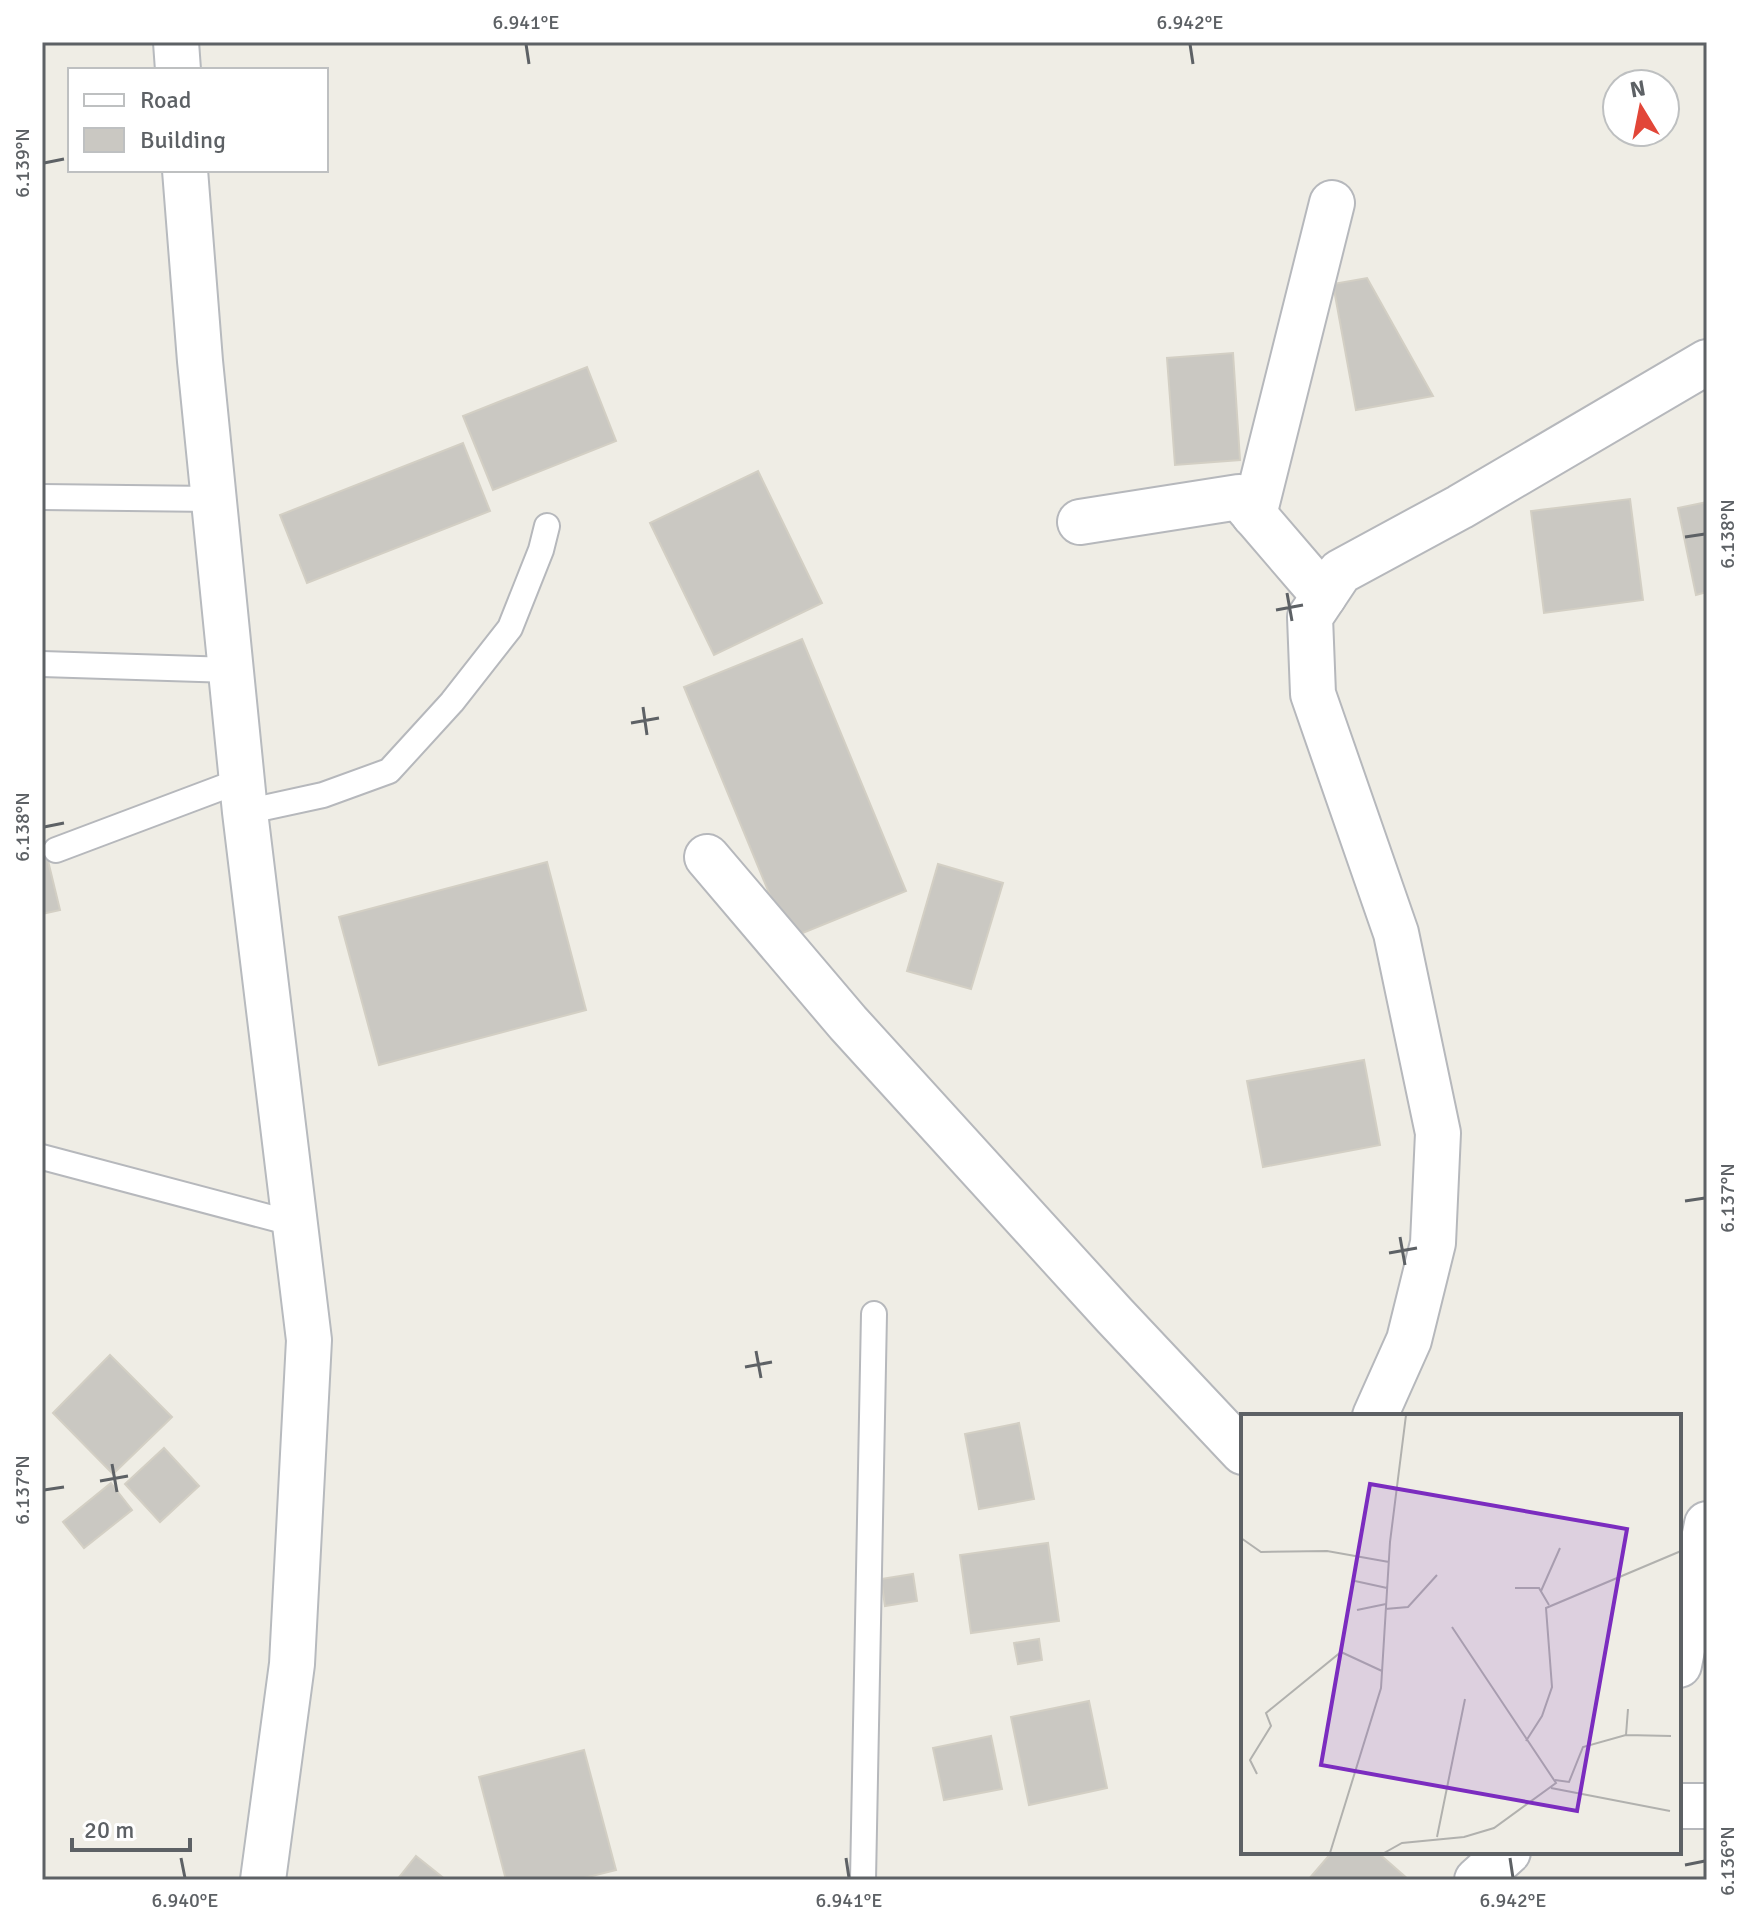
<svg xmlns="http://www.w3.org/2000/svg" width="1749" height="1922" font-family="Signika,sans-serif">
<rect width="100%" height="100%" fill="#efede5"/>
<!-- building -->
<g fill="#cac8c2" stroke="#d3cfc4" stroke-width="2">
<path d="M1367 278 1433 396 1356 410 1333 284Z"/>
<path d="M1233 353 1240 460 1175 465 1167 358Z"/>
<path d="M587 367 616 441 493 490 463 416Z"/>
<path d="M463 443 490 511 307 583 280 515Z"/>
<path d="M758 471 822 603 714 655 650 523Z"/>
<path d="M1630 499 1643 600 1544 613 1531 511Z"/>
<path d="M1707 502V592L1696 595 1678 508Z"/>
<path d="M802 639 906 891 788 939 684 687Z"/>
<path d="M42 836 60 910 42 914Z"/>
<path d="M547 862 586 1010 379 1065 339 917Z"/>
<path d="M938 864 1003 883 971 989 907 971Z"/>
<path d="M1364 1060 1380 1145 1263 1167 1247 1081Z"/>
<path d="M110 1355 172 1417 113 1474 53 1413Z"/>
<path d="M1019 1423 1034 1499 979 1509 965 1434Z"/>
<path d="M164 1448 199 1486 160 1522 125 1484Z"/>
<path d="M111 1483 132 1510 84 1548 63 1522Z"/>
<path d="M1048 1543 1059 1621 971 1633 960 1555Z"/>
<path d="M913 1574 917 1601 885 1606 881 1579Z"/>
<path d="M1039 1639 1042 1660 1018 1664 1014 1643Z"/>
<path d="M1089 1701 1107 1788 1029 1805 1011 1717Z"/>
<path d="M991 1736 1002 1789 944 1800 933 1748Z"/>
<path d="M584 1750 616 1870 576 1880H506L479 1777Z"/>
<path d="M1332 1852H1377L1409 1880H1308Z"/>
<path d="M416 1856 446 1880H397Z"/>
</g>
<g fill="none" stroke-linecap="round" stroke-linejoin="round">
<defs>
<g id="lane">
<path d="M42 497 213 499"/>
<path d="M42 664 231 670"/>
<path d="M245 812 323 795 389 771 452 702 510 628 541 550 547 526"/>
<path d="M56 850 242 780"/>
<path d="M42 1157 295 1224"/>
<path d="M863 1880 874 1314"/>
</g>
<g id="street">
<path d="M1254 515 1332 203"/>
<path d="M1080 522 1239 497 1324 596"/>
<path d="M707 857 848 1023 1114 1315 1243 1452"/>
<path d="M1375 1416 1409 1340 1433 1243 1438 1133 1396 933 1313 694 1310 617 1340 572 1460 507 1707 362"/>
<path d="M1679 1665 1707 1524"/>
<path d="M1679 1806H1707"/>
<path d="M1477 1880 1508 1852"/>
</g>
<g id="secondary">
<path d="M176 42 178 70"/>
<path d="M185 170 200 361 245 812 309 1340 292 1664 263 1880"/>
</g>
</defs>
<!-- lane casing -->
<use href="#lane" stroke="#b6b8bc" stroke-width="28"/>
<!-- street casing -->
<use href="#street" stroke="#b6b8bc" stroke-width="48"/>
<!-- secondary casing -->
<use href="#secondary" stroke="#b7babe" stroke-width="48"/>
<!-- lane -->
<use href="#lane" stroke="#fff" stroke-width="24"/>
<!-- street -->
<use href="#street" stroke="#fff" stroke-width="44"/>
<!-- secondary -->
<use href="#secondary" stroke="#fff" stroke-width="44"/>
</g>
<!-- ticks -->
<path fill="none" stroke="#5d6165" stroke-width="3" d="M526 44 529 64M1190 44 1193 64M44 163 64 159M1685 537 1705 534M1287 593 1292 621M1276 610 1303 605M643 707 647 735M631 723 659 718M44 827 64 823M1685 1201 1705 1198M1400 1237 1405 1265M1389 1253 1417 1248M756 1351 761 1378M745 1367 772 1362M112 1464 117 1492M100 1481 128 1476M44 1490 64 1487M181 1858 185 1878M846 1858 849 1878M1510 1858 1513 1878M1685 1865 1705 1861"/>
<!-- overview -->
<g transform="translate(1241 1414)">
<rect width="440" height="440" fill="#efede5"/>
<path fill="none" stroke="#b1b1ae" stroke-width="2" d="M0 124 20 138 86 137 148 148M114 167 146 174M274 174H298L308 191M300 177 319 134M144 195 167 193 196 161M116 196 145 190M385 321 430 322M285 327 301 302 311 273 305 194 440 137M16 360 9 346 30 312 25 299 100 238 141 257M314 366 328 368 342 333 385 321 387 295M310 374 429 397M196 423 224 285M89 439 140 274 149 128 165 1M143 439 161 429 223 423 253 414 315 369 211 213"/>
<path fill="#7b2cbf" fill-opacity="0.15" stroke="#7b2cbf" stroke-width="4" d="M129 70 386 115 336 397 80 351Z"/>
<rect width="440" height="440" fill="none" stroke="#5d6165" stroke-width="4"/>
</g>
<!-- border -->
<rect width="1749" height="1922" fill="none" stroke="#ffffff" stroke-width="88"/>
<!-- legend -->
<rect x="68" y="68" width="260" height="104" fill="#ffffff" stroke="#bec0c1" stroke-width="2"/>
<rect x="84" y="94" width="40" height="12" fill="#ffffff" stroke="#bec0c1" stroke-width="2"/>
<text x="140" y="108" font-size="24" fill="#5d6165">Road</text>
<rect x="84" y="128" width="40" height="24" fill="#cac8c2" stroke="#bec0c1" stroke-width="2"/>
<text x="140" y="148" font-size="24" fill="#5d6165">Building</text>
<!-- north arrow -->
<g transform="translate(1641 108) rotate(350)"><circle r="38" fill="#ffffff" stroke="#bec0c1" stroke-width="2"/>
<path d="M0-6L14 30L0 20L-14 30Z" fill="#e24638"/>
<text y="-12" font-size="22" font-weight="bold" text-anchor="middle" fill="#5d6165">N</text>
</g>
<!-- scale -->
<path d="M72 1838v12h118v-12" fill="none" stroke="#5d6165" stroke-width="4"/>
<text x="84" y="1838" font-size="24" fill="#5d6165" stroke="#ffffff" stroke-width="6" paint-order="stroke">20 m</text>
<rect x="44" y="44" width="1661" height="1834" fill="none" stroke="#5d6165" stroke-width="3"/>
<g font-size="20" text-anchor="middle" fill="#5d6165">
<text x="526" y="29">6.941°E</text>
<text x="1190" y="29">6.942°E</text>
<text transform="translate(22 163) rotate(-90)" y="7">6.139°N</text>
<text transform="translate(1727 534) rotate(-90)" y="7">6.138°N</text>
<text transform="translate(22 827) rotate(-90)" y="7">6.138°N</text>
<text transform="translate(1727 1198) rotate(-90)" y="7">6.137°N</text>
<text transform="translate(22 1490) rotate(-90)" y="7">6.137°N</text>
<text transform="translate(1727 1861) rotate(-90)" y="7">6.136°N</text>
<text x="185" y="1907">6.940°E</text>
<text x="849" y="1907">6.941°E</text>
<text x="1513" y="1907">6.942°E</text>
</g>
</svg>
